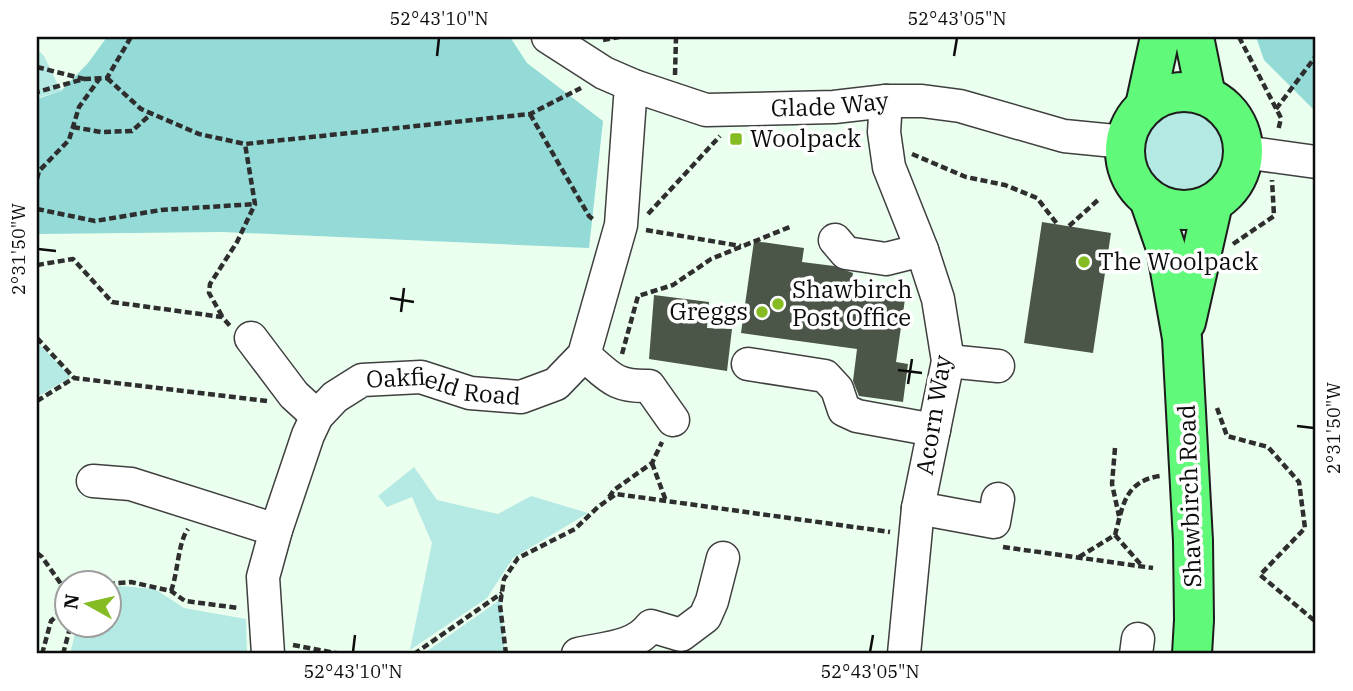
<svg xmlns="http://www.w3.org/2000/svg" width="1353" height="691" font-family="'IBM Plex Serif',serif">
<rect width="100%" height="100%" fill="#ebffef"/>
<!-- green -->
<g fill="#b5e9e3">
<path d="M37 49 44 56 61 91 37 98Z"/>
<circle cx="1183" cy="147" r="42"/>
<path d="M37 342 71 377 37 397Z"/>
<path d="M414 467 437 500 498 514 531 496 588 513 513 558 487 598 410 650 432 543 412 497 387 507 378 496Z"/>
<path d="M121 586 155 589 184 608 246 619 247 654H70L77 625 108 624 109 588Z"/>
<path d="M501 599 505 654H423Z"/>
</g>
<!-- forest -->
<g fill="#94dad7">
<path d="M107 37H510L527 63 603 121 589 248 223 232 37 234V99L61 91 88 63Z"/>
<path d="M1256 37H1316V112L1264 60Z"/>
</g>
<!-- building -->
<g fill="#4b5548">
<path d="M1042 222 1111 233 1093 353 1024 343Z"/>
<path d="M754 241 804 248 802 262 834 266 853 273 850 291 905 299 896 362 908 364 903 402 859 396 853 381 857 349 741 333Z"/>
<path d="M654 295 709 302 707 328 732 329 727 371 649 359Z"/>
</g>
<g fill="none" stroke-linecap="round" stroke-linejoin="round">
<defs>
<g id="minor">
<path id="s1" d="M548 37 604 73 634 86 706 110 834 107 886 101H922L960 106 1064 136 1125 142"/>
<path d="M886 101 884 132 889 167 922 250 938 299 948 361 918 508 904 654"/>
<path d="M1243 152 1316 162"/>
<path d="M835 240 846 253 886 259 922 250"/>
<path d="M251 338 294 395 317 416"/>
<path d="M584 355C610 377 614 387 649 386L673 420"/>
<path d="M948 361 998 366"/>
<path d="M748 364 825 376 837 389 844 410 857 416 934 430"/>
<path d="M93 481 131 484 276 530"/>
<path d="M918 508 994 522 998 499"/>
<path id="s2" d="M268 654 263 577 276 530 308 435 317 416 335 397 362 380 421 377 470 393 521 397 556 384 584 355 621 225 630 99 634 86"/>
<path d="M578 654C604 648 635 648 651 626L681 635 705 617 712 601 723 558"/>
<path d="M1136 654 1138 639"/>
</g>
<g id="major">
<path d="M1194 37 1206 96"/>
<circle cx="1184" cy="151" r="59"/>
<path d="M1145 106 1160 37"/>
<path d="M1149 199 1166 248 1182 338 1193 541"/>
<path d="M1186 322 1213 203"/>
<path d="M1192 654 1194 620"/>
</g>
</defs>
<!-- minor casing -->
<use href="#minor" stroke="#3f3f3f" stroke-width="35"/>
<!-- major casing -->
<use href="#major" stroke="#1d1d1d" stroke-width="42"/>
<!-- path -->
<g stroke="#2e2e2e" stroke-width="4.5" stroke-dasharray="7 3.5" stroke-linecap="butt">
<path d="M1239 37 1281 118 1278 131"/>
<path d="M603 40 619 37"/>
<path d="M37 67 84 79 37 92"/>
<path d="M675 75 676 37"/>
<path d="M107 78 141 109 199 134 245 144 530 114 581 88"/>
<path d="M84 79 107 78 131 37"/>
<path d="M1276 109 1316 56"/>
<path d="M530 114 589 216 595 221"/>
<path d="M73 127 101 132 132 131 151 114"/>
<path d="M912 154 966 177 1005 185 1037 198 1058 225"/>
<path d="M37 179 39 171 69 140 79 107 100 78"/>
<path d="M37 209 95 221 161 210 255 204"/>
<path d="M648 214 720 136"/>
<path d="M1069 226 1098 200"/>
<path d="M646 230 741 246"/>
<path d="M1233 244 1274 216 1272 180"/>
<path d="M37 265 73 259 112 302 222 317 231 327"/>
<path d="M222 316 209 293 210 284 237 242 255 204 245 144"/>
<path d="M37 338 74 378"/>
<path d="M622 354 638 296 673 285 711 259 792 226"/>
<path d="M37 401 74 378 267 401"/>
<path d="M1217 408 1227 436 1268 447 1299 482 1305 528 1260 575 1316 622"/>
<path d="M1115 448 1112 484 1119 516"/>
<path d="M652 463 666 501"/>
<path d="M609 497 614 490 652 463 662 442"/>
<path d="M1115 535 1142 566"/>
<path d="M1003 547 1153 568"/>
<path d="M37 553 42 557 66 591"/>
<path d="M1079 557 1115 535C1123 505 1125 481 1160 476"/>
<path d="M108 584 131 582 171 591 185 601 239 608"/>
<path d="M171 591C178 573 178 542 188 529"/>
<path d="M293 645 341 654"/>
<path d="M42 654 51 621 66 607"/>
<path d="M63 654 71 624"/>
<path d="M414 654 502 593"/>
<path d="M506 654 500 605 504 579 518 558 575 529 598 507 616 494 890 532"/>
</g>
<!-- minor -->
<use href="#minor" stroke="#fff" stroke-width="32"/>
<!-- major -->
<use href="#major" stroke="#61f97a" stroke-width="38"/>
<defs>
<path id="major-bridge" d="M1193 541 1194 620"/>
</defs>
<!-- major-bridge casing -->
<use href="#major-bridge" stroke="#1d1d1d" stroke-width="42" stroke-linecap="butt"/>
<!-- major-bridge -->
<use href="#major-bridge" stroke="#61f97a" stroke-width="38"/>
</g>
<!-- ticks -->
<path fill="none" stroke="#0c0c0c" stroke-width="2.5" d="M437 56 439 38M954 56 957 38M38 249 56 251M390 298 414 302M401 312 404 288M898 370 922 373M908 384 912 359M1297 426 1314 428M353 652 355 635M870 652 873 635"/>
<!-- markers -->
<g fill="#85bc24" stroke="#fff" stroke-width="2.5">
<rect x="729" y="132" width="14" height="14" rx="3.5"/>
<circle cx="1084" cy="262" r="7"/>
<circle cx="778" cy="304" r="7"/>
<circle cx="762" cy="312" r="7"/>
</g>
<g text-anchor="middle" stroke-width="7" stroke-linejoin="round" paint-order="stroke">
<!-- street labels -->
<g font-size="24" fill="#0c0c0c" stroke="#fff">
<text dy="8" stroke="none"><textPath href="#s1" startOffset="299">Glade Way</textPath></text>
<text dy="8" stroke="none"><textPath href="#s2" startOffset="388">Oakfield Road</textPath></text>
<text transform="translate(934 415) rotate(-81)" y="8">Acorn Way</text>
<text transform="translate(1190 496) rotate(-92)" y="8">Shawbirch Road</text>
</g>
<!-- poi labels -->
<g font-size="24" fill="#0c0c0c" stroke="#fff" text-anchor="start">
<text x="750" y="147">Woolpack</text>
<text x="1098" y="270">The Woolpack</text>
<text x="792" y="298">Shawbirch<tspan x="792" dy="28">Post Office</tspan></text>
<text x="748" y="320" text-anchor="end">Greggs</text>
</g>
</g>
<!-- border -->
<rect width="1353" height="691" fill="none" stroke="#ffffff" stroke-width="77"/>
<!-- north arrow -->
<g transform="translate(88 604) rotate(278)"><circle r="33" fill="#ffffff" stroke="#9e9e9e" stroke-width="2"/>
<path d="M0-5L12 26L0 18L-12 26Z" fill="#85bc24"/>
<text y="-10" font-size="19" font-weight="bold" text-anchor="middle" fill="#0c0c0c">N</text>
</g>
<rect x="38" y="38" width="1276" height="614" fill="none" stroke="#0c0c0c" stroke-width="2.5"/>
<g font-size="18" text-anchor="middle" fill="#0c0c0c">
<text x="439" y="25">52°43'10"N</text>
<text x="957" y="25">52°43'05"N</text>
<text transform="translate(19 249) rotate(-90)" y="6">2°31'50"W</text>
<text transform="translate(1334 428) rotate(-90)" y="6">2°31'50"W</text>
<text x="353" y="678">52°43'10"N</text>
<text x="870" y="678">52°43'05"N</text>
</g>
</svg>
